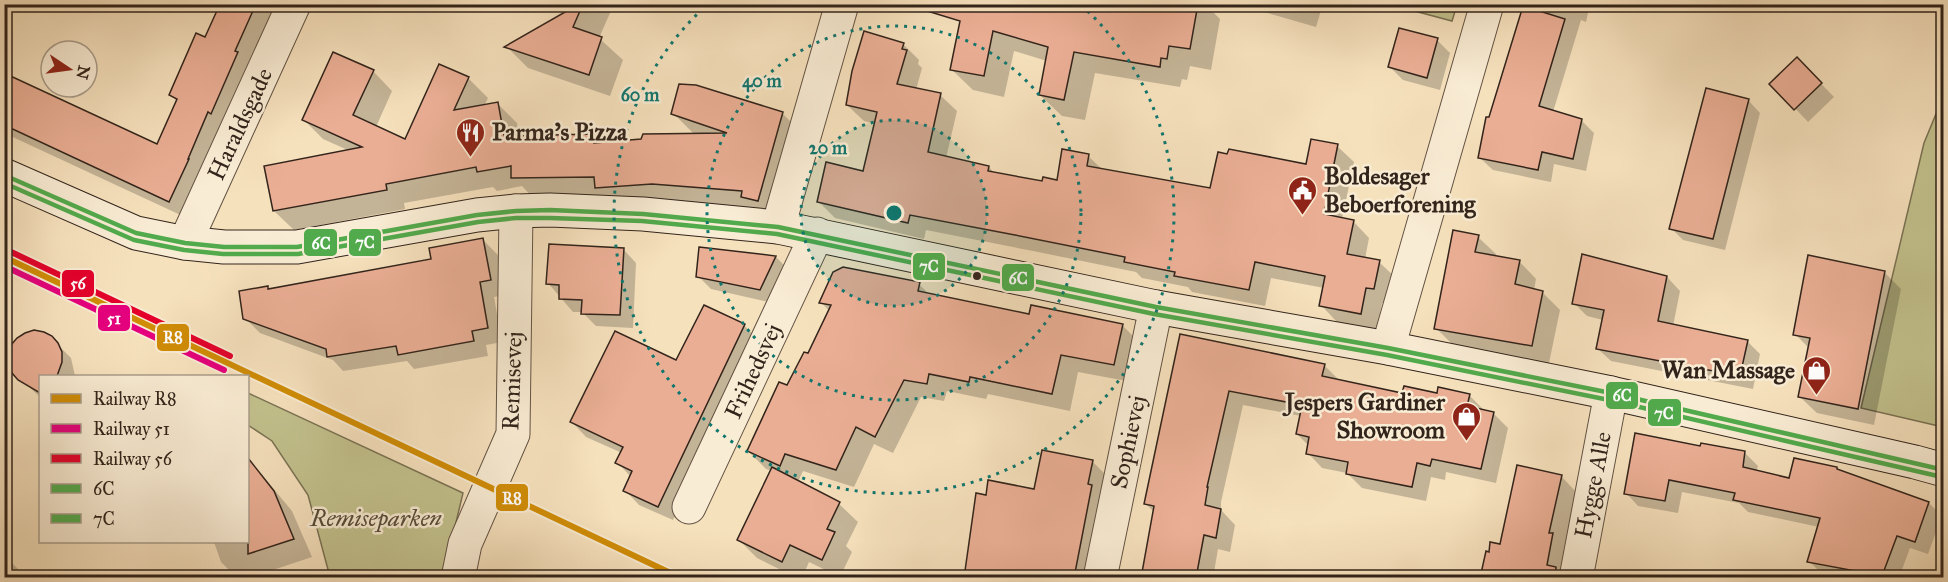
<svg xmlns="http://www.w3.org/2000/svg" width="1948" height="582" font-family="'IM FELL Great Primer',serif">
<rect width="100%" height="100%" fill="#f6e1bd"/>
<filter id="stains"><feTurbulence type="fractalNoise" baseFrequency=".00333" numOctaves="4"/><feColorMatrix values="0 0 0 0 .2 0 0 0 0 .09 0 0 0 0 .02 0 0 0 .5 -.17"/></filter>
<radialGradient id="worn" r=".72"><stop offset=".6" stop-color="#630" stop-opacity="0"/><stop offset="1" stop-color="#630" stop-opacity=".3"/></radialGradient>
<!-- green -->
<g fill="#c2c18d" stroke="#7a7254" stroke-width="1.5">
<path d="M1392 5 1457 4V5L1452 21Z"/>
<path d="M1943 97V427L1861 408 1924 143Z"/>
<path d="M248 393 463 493 443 577H330L308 495 272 441 248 425Z"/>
</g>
<!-- shadow -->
<g fill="#0003">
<path d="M221 4H285L187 218 4 133V74L158 146 177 101 171 95 206 39Z"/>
<path d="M553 4H614L599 38 623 60 610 96 528 68 507 47 569 12Z"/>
<path d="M966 4H1205L1220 19 1211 70 1190 66 1187 80 1182 79 1180 87 1095 73 1085 120 1062 116 1040 95 1047 61 1014 51 1004 97 973 90 951 69Z"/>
<path d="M1252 4H1323L1316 27 1257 10Z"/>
<path d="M1525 4H1590L1586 22 1581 20 1553 112 1581 120 1594 133 1586 171 1554 164 1551 182 1493 170 1480 158Z"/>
<path d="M1437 40 1450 53 1440 90 1403 80 1390 67Z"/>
<path d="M903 44 919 60 918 64 922 68 916 90 940 95 957 111 946 158 989 167 995 174 1043 183 1058 182 1088 156 1103 170 1212 190 1307 165 1337 146 1354 162 1342 219 1353 221 1369 238 1365 259 1379 262 1396 278 1390 305 1382 303 1377 329 1337 322 1321 305 1324 288 1271 278 1265 306 1192 292 1188 287 1142 278 1136 272 1033 251 926 230 924 239 835 218 819 202 864 173 875 124 864 121 847 105Z"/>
<path d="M1797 59 1834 97 1808 122 1772 84Z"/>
<path d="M440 66 468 78 488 98 484 106 497 103 517 123 519 137 593 136 601 144 694 134 673 113H782L801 132 777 220 532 197 522 186 497 191 493 187 404 203 405 209 294 230 274 211 350 151 323 139 304 120 373 71 392 91 376 127 406 141Z"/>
<path d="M1748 100 1760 113 1725 250 1683 240 1671 228Z"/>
<path d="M1478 237 1496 254 1495 257 1519 261 1536 279 1534 290 1542 292 1560 310 1549 363 1453 345 1436 328Z"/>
<path d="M483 240 498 255 505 295 494 297 502 342 486 345 488 356 414 369 407 361 343 371 333 360 260 333 245 318 267 287 270 290 433 261Z"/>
<path d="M701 248 776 257 789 270 773 303 711 289 698 276Z"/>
<path d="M623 249 636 263 633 328 596 326 582 312H573L548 283Z"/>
<path d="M1884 272 1901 289 1874 425 1817 413 1800 397 1809 348 1795 334Z"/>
<path d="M1667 277 1680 291 1673 326 1747 341 1760 354 1753 389 1611 361 1597 348 1603 320 1587 316 1574 303Z"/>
<path d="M919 284 930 295 1030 316 1122 325 1140 343 1132 382 1078 372 1070 411 988 394 986 399 947 391 944 401 921 397 893 453 874 444 854 487 803 471 798 482 839 504 858 522 846 546 852 552 840 577 809 562 802 578H797L757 558 739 540 772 471 766 469 748 451 808 355 830 312 821 302Z"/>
<path d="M744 325 758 340 673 520 639 505 625 490 631 477 617 462 622 453 586 437 572 422Z"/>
<path d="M1181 336 1324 365 1339 380 1403 395H1469L1484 410 1493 413 1508 428 1496 483 1446 472 1445 480 1431 477 1426 501 1362 488 1347 473 1322 468 1308 453 1309 446 1297 434 1301 416 1243 405 1221 502V510L1235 525 1230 552 1218 549 1213 578H1131L1132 573 1143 575 1154 512 1146 504Z"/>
<path d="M51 338 71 358 75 376H40V397L13 372Z"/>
<path d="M1702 447 1745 453 1758 466 1756 472 1791 480 1840 472 1929 503 1942 516 1928 554 1910 548 1899 578H1833L1822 574 1809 561 1819 527 1748 512 1739 503 1682 492 1678 513 1638 506 1626 493Z"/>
<path d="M248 458 292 511 312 557 249 578H237L221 562 214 542H248Z"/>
<path d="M1093 462 1107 476 1091 578H968L987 496 1035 491Z"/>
<path d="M1561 476 1578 494 1561 578H1482L1490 554 1501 546Z"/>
<path d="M4 555 21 572 20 578H4Z"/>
<path d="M1602 573 1626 578H1601Z"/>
</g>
<!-- building -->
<g fill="#eaae94" stroke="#32241b" stroke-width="1.5">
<path d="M220 4H256L235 51 238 52 211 114 208 112 188 159H189L169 202 4 125V73L157 144 177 99 169 95 196 33 205 37Z"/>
<path d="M579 4H583L573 27 602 37 589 75 504 47Z"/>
<path d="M928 4H1198L1190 49 1169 46 1167 59 1161 58 1160 67 1074 52 1064 100 1039 95 1048 47 993 31 984 76 950 70 960 21 927 11Z"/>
<path d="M1523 6 1565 19 1539 106 1582 119 1573 159 1542 152 1538 170 1478 158 1486 117H1489Z"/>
<path d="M1399 28 1438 38 1427 78 1388 67Z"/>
<path d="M864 31 904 43 902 49 907 50 897 84 941 93 928 152 989 166 988 171 1042 181 1043 177 1057 180 1062 149 1089 154 1087 166 1210 188 1218 152 1227 154 1229 149 1306 164 1311 139 1338 144 1324 214 1354 220 1347 254 1380 260 1374 289 1366 288 1361 314 1319 306 1325 276 1255 262 1249 290 1174 276 1175 272 1124 262 1125 257 1015 235 910 215 908 223 817 202 826 162 863 171 877 112 846 105 852 71Z"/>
<path d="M333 52 374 70 353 115 405 139 439 64 469 77 454 110 498 102 504 136 594 134V143L641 139 643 134 727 133 671 114 679 84 696 85 783 112 758 201 741 197 742 191 652 184 595 188 594 177 511 178V166L477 172 476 167 386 184 387 190 273 211 264 166 362 147 302 120Z"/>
<path d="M1797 57 1822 83 1794 110 1769 84Z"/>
<path d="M1706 88 1749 99 1713 239 1669 229Z"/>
<path d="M1453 230 1479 235 1475 252 1520 260 1515 284 1543 291 1532 346 1434 329Z"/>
<path d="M483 238 491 280 480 282 488 328 472 331 474 341 398 355 396 346 327 357 326 349 243 319 239 291 268 286V289L431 259 429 248Z"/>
<path d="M549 244 624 248 620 315 581 314 582 300 559 299V285L546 284Z"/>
<path d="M699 247 776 256 760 290 696 277Z"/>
<path d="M1582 254 1667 276 1658 321 1748 340 1740 376 1596 349 1604 310 1572 304Z"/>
<path d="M1808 255 1885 271 1858 409 1798 397 1810 338 1793 335Z"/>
<path d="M843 267 920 282 918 291 1029 314 1031 305 1123 324 1114 365 1061 355 1052 394 970 377 969 382 929 374 927 384 904 380 875 437 856 427 836 470 785 454 780 466 747 451 779 382 787 385 804 352 808 353 831 305 819 303 833 272Z"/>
<path d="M704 305 745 324 658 507 623 491 632 471 615 463 623 447 570 422 615 331 676 360Z"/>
<path d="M34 330 44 332 52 336 58 343 62 352V362L57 376H40V393L18 380 12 373 8 364 7 354 11 345 17 338 25 333Z"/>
<path d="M1180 334 1325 364 1322 376 1402 393 1404 386 1437 393 1438 387 1470 394 1467 406 1494 412 1481 469 1432 459 1430 466 1417 463 1412 487 1346 474 1348 462 1306 454 1309 437 1296 434 1302 405 1229 391 1207 487H1208L1205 505 1221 509 1216 538 1204 535 1196 578H1141L1154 506 1144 504Z"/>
<path d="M1635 433 1700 446 1701 443 1745 451 1743 467 1789 478 1794 458 1837 467V469L1929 502 1915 542 1897 536 1882 576 1807 562 1820 518 1733 500 1735 493 1669 480 1665 501 1624 494Z"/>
<path d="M1042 450 1093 460 1088 484 1092 485 1074 578H964L976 493 986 495 988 480 1034 489Z"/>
<path d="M248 458 274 491 294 539 248 554Z"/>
<path d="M1517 465 1562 475 1549 533H1553L1547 565 1556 567 1555 578H1480L1486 551 1489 552 1490 542 1500 544Z"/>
<path d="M772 467 840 502 827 529 835 532 822 560 790 545 782 562 737 540Z"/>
</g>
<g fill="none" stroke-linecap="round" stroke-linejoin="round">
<defs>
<g id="street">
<path d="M778 227 842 4"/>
<path d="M185 243 294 4"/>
<path d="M1388 348 1487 4"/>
<path d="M689 507 817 234"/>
<path d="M458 578 465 544 513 434 516 211"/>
<path d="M1100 578 1156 307"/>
<path d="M1576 578 1611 393"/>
</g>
<path id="secondary" d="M4 175 136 233 185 243 224 247H297L477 215 516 211 550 210 643 214 778 227 1156 307 1388 348 1611 393 1915 462 1944 470"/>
</defs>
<!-- street casing -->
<use href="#street" stroke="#635344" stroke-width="35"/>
<!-- secondary casing -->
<use href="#secondary" stroke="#32241b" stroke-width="35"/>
<!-- street -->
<use href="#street" stroke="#f9ecd4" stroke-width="33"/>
<!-- secondary -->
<use href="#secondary" stroke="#f9ecd4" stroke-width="33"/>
<defs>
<path id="bus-1" d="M4 175 136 233 185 243 224 247H297L477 215 516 211 550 210 643 214 778 227 1156 307 1388 348 1611 393 1944 470"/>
<path id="bus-2" d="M4 183 134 240 184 250 223 254H298L478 222 516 218H550L642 221 777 234 1154 314 1387 355 1609 400 1942 477"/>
</defs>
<!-- bus-1 casing -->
<use href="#bus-1" stroke="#f9ecd4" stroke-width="9"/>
<!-- bus-2 casing -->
<use href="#bus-2" stroke="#f9ecd4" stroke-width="9"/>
<!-- bus-1 -->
<use href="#bus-1" stroke="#51ab4c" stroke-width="4.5"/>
<!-- bus-2 -->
<use href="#bus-2" stroke="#51ab4c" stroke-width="4.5"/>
<defs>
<path id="rail-1" d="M4 257 681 578"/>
<path id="rail-2" d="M4 266 224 370"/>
<path id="rail-3" d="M7 250 230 356"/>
</defs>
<!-- rail-1 casing -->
<use href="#rail-1" stroke="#f9ecd4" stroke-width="10"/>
<!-- rail-2 casing -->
<use href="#rail-2" stroke="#f9ecd4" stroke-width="10"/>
<!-- rail-3 casing -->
<use href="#rail-3" stroke="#f9ecd4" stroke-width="10"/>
<!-- rail-1 -->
<use href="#rail-1" stroke="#d08c05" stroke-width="6"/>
<!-- rail-2 -->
<use href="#rail-2" stroke="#e5007d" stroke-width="6"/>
<!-- rail-3 -->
<use href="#rail-3" stroke="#e4002b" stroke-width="6"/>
</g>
<!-- distance rings -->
<circle cx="894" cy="213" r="93" fill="#0f766e" fill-opacity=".12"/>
<g fill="none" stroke="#0f766e" stroke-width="3" stroke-dasharray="3 6">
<circle cx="894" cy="213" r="93"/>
<circle cx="894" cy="213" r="187"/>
<path d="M1081 5A280 280 0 1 1 707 5"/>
</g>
<!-- icons -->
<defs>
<symbol id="restaurant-pin" viewBox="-11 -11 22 30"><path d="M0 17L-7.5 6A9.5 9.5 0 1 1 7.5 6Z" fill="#8f2418" stroke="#f9ecd4"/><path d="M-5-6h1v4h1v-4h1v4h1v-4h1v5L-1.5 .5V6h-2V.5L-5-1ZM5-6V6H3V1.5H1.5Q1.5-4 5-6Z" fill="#fff"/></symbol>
<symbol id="civic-pin" viewBox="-11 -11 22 30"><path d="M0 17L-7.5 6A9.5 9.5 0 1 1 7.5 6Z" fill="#8f2418" stroke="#f9ecd4"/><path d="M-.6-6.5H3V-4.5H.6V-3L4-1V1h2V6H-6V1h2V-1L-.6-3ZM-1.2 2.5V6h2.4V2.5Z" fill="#fff"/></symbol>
<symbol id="shop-pin" viewBox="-11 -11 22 30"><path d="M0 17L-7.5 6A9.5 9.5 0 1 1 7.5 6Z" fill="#8f2418" stroke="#f9ecd4"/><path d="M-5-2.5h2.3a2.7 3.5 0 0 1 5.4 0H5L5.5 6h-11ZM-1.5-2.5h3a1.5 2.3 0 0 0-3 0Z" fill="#fff"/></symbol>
</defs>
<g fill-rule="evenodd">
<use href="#restaurant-pin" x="454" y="116" width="33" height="45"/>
<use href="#civic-pin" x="1286" y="174" width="33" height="45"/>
<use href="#shop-pin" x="1800" y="354" width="33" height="45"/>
<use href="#shop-pin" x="1450" y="400" width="33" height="45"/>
</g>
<!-- markers -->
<circle fill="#32241b" stroke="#f9ecd4" stroke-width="2" cx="977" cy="276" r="5"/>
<g text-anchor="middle" stroke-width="5" stroke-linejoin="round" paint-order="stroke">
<!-- street labels -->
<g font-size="24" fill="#32241b" stroke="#f9ecd4">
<text transform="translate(240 124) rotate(-65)" y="8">Haraldsgade</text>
<text transform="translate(753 371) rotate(-65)" y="8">Frihedsvej</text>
<text transform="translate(512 381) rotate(-88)" y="8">Remisevej</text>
<text transform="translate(1128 442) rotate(-78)" y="8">Sophievej</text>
<text transform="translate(1593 485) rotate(-79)" y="8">Hygge Alle</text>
</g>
<!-- poi labels -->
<g font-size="24" font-weight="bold" fill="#32241b" stroke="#f9ecd4" text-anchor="start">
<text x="492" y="140">Parma's Pizza</text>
<text x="1324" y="184">Boldesager<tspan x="1324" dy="28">Beboerforening</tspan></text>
<text x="1795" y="378" text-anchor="end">Wan Massage</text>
<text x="1445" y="410" text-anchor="end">Jespers Gardiner<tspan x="1445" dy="28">Showroom</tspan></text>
</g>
<!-- park labels -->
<g font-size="24" font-style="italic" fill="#564b38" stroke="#f9ecd4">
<text x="376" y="526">Remiseparken</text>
</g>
</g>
<circle cx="894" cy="213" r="9" fill="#0f766e" stroke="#f9ecd4" stroke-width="3"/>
<g font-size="18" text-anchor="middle" font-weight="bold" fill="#0f766e" stroke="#f9ecd4" stroke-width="5" stroke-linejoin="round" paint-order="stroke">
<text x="762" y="87">40 m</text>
<text x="640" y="101">60 m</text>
<text x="828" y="154">20 m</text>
</g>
<g stroke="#f9ecd4" stroke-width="2">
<rect x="348" y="228" width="34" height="29" rx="6" fill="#51ab4c"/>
<rect x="303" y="228" width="35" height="29" rx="6" fill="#51ab4c"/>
<rect x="912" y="252" width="34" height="29" rx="6" fill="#51ab4c"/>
<rect x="1001" y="263" width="34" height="29" rx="6" fill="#51ab4c"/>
<rect x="61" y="269" width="34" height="29" rx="6" fill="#e4002b"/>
<rect x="97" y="304" width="34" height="28" rx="6" fill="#e5007d"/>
<rect x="156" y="323" width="34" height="29" rx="6" fill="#d08c05"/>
<rect x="1605" y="381" width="34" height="29" rx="6" fill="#51ab4c"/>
<rect x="1647" y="398" width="35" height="29" rx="6" fill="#51ab4c"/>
<rect x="495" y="483" width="34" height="29" rx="6" fill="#d08c05"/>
</g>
<g font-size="16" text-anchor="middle" font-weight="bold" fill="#fff">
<text x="365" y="248">7C</text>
<text x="321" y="249">6C</text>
<text x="929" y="272">7C</text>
<text x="1018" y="284">6C</text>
<text x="78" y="289">56</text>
<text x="114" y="324">51</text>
<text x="173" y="343">R8</text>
<text x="1622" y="401">6C</text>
<text x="1664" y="419">7C</text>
<text x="512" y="504">R8</text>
</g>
<!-- margin -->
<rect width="1948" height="582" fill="none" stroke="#f6e1bd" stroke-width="24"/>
<rect x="6" y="6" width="1936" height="570" fill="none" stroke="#32241b" stroke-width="3"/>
<rect x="12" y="12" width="1924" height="558" fill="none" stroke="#32241b" stroke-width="1.5"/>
<!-- legend -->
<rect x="39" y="375" width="210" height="168" fill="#f9ecd4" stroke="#a99c8a" stroke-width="1.5"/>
<rect x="51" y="394" width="30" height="9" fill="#d08c05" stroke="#a99c8a" stroke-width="1.5"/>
<text x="93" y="405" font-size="18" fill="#32241b">Railway R8</text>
<rect x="51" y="424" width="30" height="9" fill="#e5007d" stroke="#a99c8a" stroke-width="1.5"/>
<text x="93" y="435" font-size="18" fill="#32241b">Railway 51</text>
<rect x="51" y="454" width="30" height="9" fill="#e4002b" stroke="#a99c8a" stroke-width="1.5"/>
<text x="93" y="465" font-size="18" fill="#32241b">Railway 56</text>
<rect x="51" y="484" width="30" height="9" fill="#51ab4c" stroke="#a99c8a" stroke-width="1.5"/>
<text x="93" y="495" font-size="18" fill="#32241b">6C</text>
<rect x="51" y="514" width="30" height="9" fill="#51ab4c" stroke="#a99c8a" stroke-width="1.5"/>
<text x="93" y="525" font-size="18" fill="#32241b">7C</text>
<!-- north arrow -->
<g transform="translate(69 69) rotate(103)"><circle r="28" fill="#f9ecd4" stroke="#a99c8a" stroke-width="1.5"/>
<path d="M0-4.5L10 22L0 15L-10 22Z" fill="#8f2418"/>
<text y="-9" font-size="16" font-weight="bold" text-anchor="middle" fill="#32241b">N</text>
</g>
<rect width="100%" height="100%" filter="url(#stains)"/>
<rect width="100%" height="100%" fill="url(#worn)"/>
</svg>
